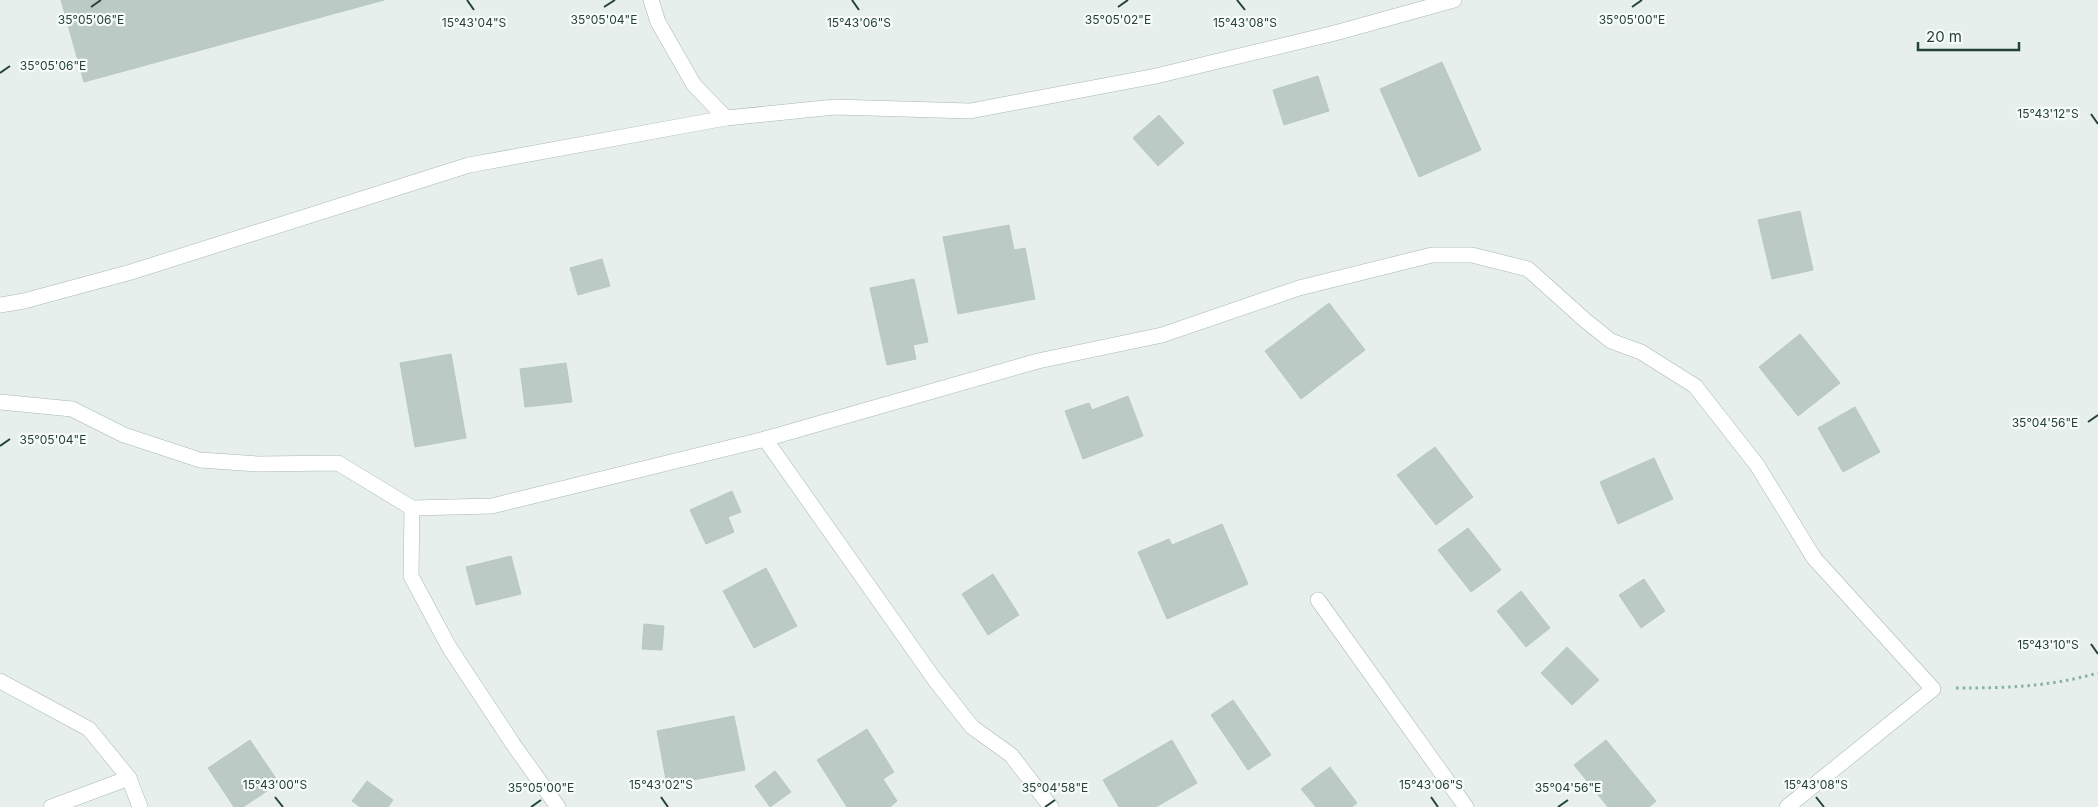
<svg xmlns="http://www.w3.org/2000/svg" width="2098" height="807" font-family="Inter,sans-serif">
<rect width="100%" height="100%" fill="#e6efeb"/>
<!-- building -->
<g fill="#bbcac4" stroke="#b8c9c2">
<path d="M61 0H384L84 82Z"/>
<path d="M1442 62 1481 150 1419 177 1380 89Z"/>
<path d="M1318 76 1329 111 1284 125 1273 90Z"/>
<path d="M1159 115 1184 143 1158 166 1133 138Z"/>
<path d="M1800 211 1813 270 1772 279 1758 220Z"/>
<path d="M1009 225 1014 250 1025 248 1035 299 958 314 943 237Z"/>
<path d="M602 259 610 286 578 295 570 268Z"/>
<path d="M914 279 928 342 913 345 916 359 887 365 870 288Z"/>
<path d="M1329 303 1365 350 1301 399 1265 351Z"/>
<path d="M1800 334 1840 383 1798 416 1759 367Z"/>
<path d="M451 354 466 438 415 447 400 363Z"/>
<path d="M566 363 572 402 525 407 520 369Z"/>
<path d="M1128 396 1143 436 1083 459 1065 411 1089 403 1092 410Z"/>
<path d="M1855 407 1880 452 1843 472 1818 428Z"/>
<path d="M1435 447 1473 497 1436 525 1397 475Z"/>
<path d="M1654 458 1673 499 1618 524 1600 482Z"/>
<path d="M732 491 741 512 728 517 734 532 706 544 690 510Z"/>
<path d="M1222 524 1248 584 1167 619 1138 552 1169 539 1172 545Z"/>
<path d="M1468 528 1501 570 1471 592 1438 550Z"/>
<path d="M511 556 521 594 476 605 466 567Z"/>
<path d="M766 568 797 626 754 648 723 591Z"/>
<path d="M993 574 1019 615 988 635 962 594Z"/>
<path d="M1644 579 1665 611 1641 628 1619 595Z"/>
<path d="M1521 591 1550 628 1526 647 1497 611Z"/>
<path d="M644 624 664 626 662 650 642 649Z"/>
<path d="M1567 647 1599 680 1572 705 1541 673Z"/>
<path d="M1233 700 1271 755 1248 770 1211 715Z"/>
<path d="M734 716 745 770 667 785 657 731Z"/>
<path d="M867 729 894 772 883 779 897 801 890 807H847L817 760Z"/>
<path d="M250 740 279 783 243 807H234L208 768Z"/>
<path d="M1172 740 1197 783 1156 807H1119L1103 780Z"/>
<path d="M1606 740 1656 801 1649 807H1608L1574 765Z"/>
<path d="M1330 767 1357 803 1352 807H1316L1301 789Z"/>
<path d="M775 771 791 792 770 807 755 786Z"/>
<path d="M367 781 393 800 388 807H360L352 801Z"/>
</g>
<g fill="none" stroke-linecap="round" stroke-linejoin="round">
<defs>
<g id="street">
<path d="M651 0 658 22 694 85 726 118"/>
<path d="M0 305 24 301 131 272 469 165 726 118 835 107 970 111 1156 76 1335 33 1454 0"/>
<path d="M0 402 72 409 124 435 200 460 258 464 338 463 412 508 411 576 449 647 513 744 558 807"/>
<path d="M765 439 1038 361 1162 335 1299 288 1432 255H1472L1528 269 1586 321 1611 341 1641 352 1695 386 1757 465 1814 558 1933 689 1787 807"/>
<path d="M412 508 492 506 765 439 935 680 972 727 1011 755 1051 807"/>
<path d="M1318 600 1466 807"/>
<path d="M0 681 89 729 129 778 140 807"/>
<path d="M51 807 129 778"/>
</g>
</defs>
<!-- street casing -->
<use href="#street" stroke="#a8b8b2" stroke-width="16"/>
<!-- path -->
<path stroke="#86b3a5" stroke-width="3" stroke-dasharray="2.5 4" stroke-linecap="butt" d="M1956 688C2008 688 2047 687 2098 673"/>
<!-- street -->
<use href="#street" stroke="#fff" stroke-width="15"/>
</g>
<!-- ticks -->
<path fill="none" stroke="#24423a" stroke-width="2" d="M467 0 474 10M852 0 859 10M1237 0 1245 10M91 7 101 0M604 7 615 0M1118 7 1128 0M1632 7 1642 0M0 73 10 66M2091 114 2098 124M2088 422 2098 415M0 446 10 439M2091 644 2098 654M275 797 283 807M661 797 668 807M1431 797 1438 807M1816 797 1824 807M531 807 541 800M1045 807 1055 800M1558 807 1568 800"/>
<g font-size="12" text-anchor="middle" fill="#24423a" stroke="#f7fbf9" stroke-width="4.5" stroke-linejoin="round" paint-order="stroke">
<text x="1118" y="24">35°05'02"E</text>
<text x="1632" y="24">35°05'00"E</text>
<text x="91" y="24">35°05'06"E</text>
<text x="604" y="24">35°05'04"E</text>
<text x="474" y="27">15°43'04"S</text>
<text x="859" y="27">15°43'06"S</text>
<text x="1245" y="27">15°43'08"S</text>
<text x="53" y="70">35°05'06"E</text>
<text x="2048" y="118">15°43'12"S</text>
<text x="2045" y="427">35°04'56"E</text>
<text x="53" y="444">35°05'04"E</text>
<text x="2048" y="649">15°43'10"S</text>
<text x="275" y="789">15°43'00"S</text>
<text x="661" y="789">15°43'02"S</text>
<text x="1431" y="789">15°43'06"S</text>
<text x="1816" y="789">15°43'08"S</text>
<text x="541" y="792">35°05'00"E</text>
<text x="1055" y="792">35°04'58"E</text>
<text x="1568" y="792">35°04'56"E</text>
</g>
<!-- scale -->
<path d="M1918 42v8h101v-8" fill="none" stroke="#24423a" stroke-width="2.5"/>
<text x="1926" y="42" font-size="15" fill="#24423a" stroke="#f7fbf9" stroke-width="4" paint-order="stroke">20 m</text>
</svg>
